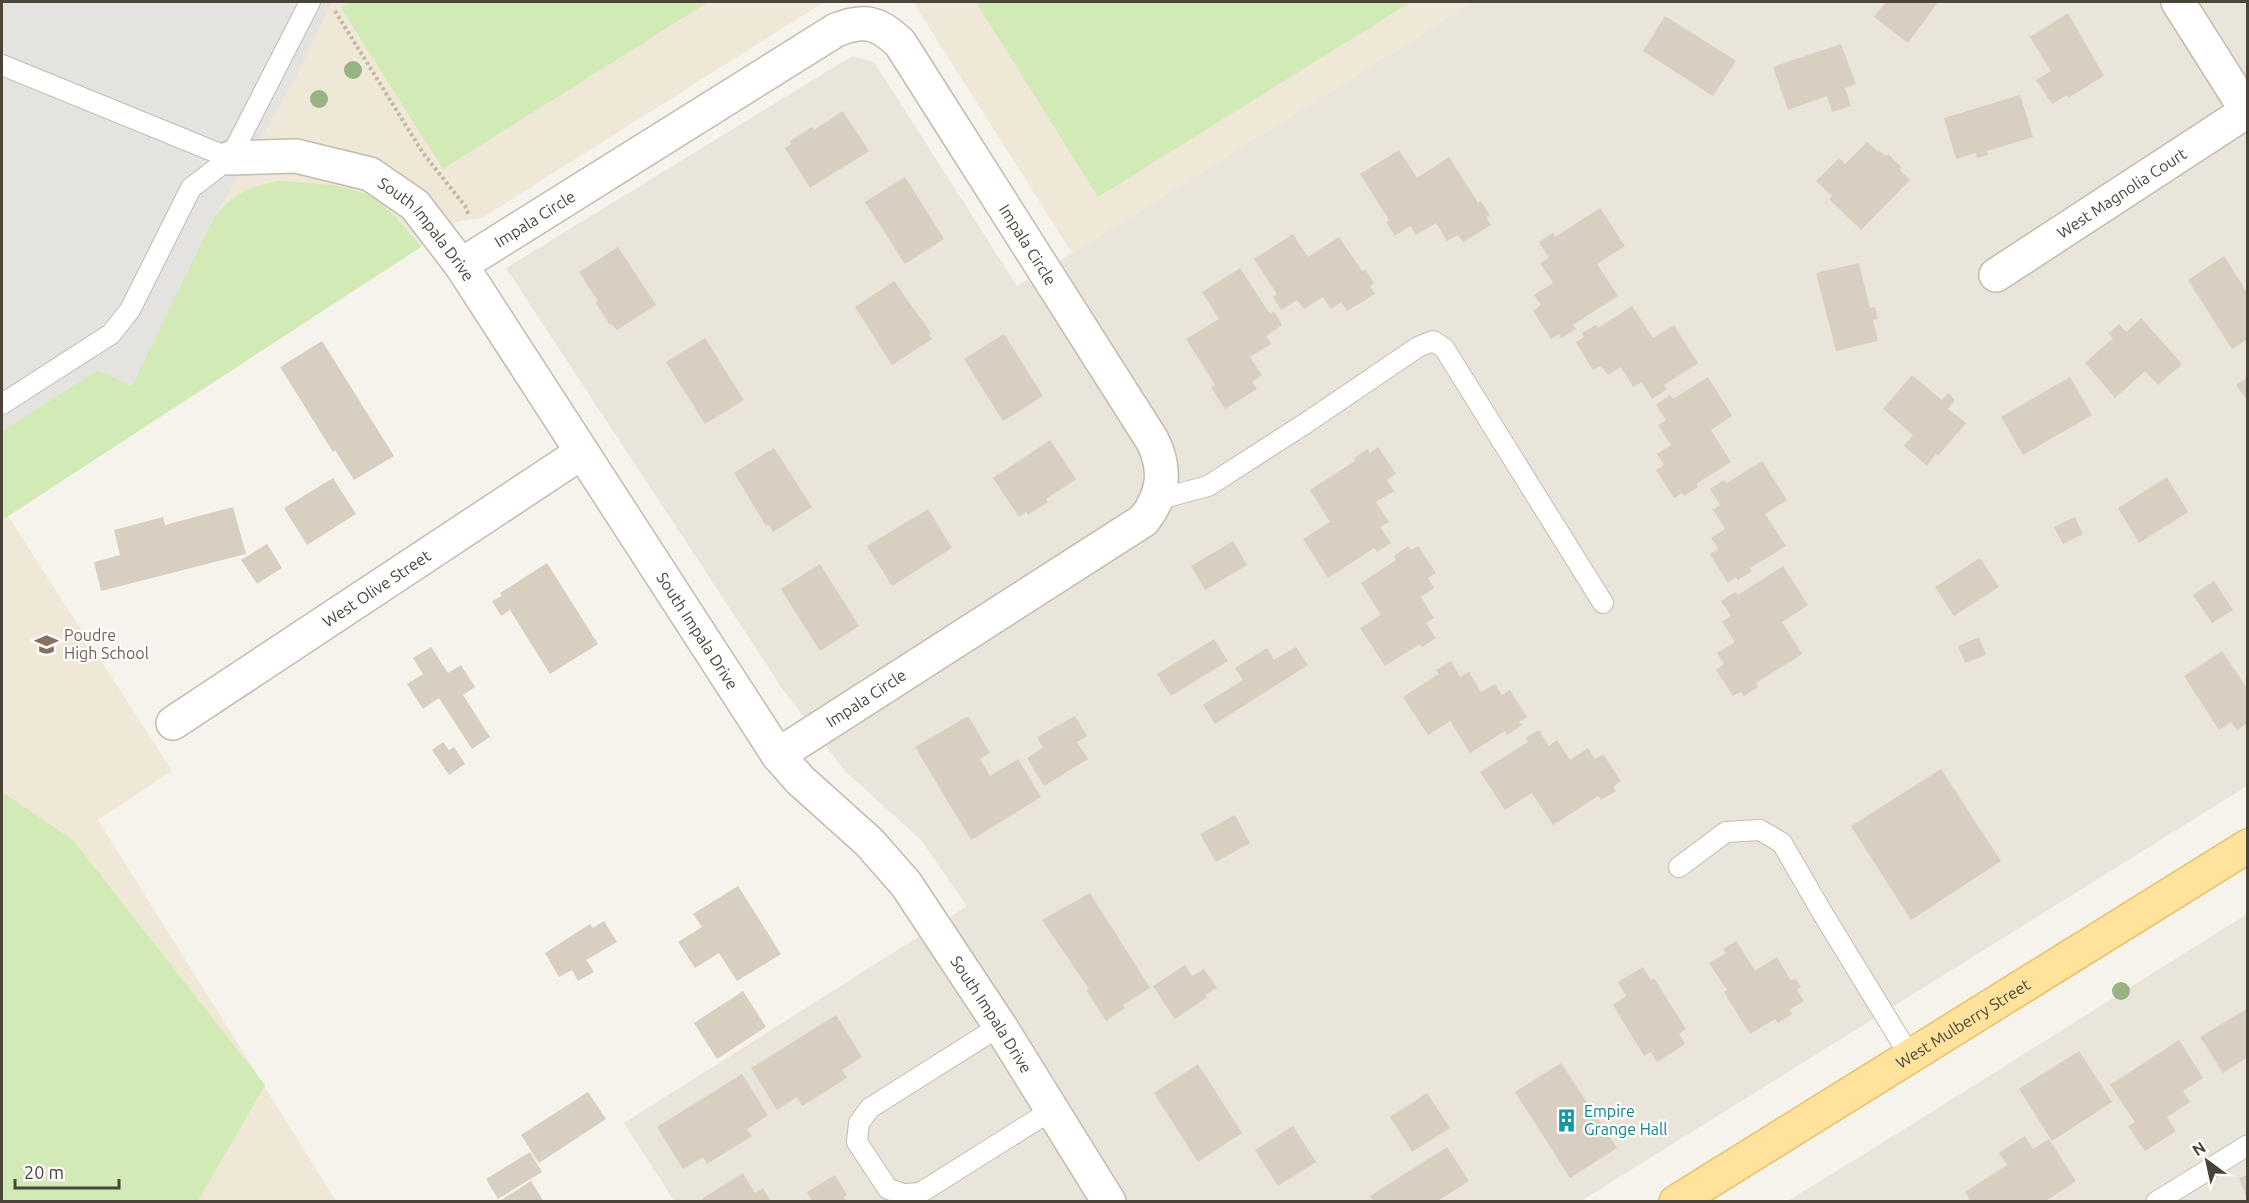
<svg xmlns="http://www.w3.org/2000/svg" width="2249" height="1203" font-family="Ubuntu,sans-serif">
<rect width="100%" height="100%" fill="#f6f3ec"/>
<!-- residential -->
<g fill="#eae5da">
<path d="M1473 2H2247V786L1581 1201H674L624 1123 967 906 921 840 845 771 784 691 506 268 852 56 874 62 1017 286 1072 253Z"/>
<path d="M2247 914V1201L1786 1202 1903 1130Z"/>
</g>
<!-- education -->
<g fill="#efe8d6">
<path d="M2 2H824L482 218 459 221 8 516 172 771 98 820 336 1201 2 1202Z"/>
<path d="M913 2H1473L1072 253Z"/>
</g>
<!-- green -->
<g fill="#d2eab5">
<path d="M351 2H708L443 169 341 8Z"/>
<path d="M976 2H1411L1098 197Z"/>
<path d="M279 181C306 183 337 183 363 193 385 201 406 229 421 247L2 520V431L98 370 131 386 211 223C227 196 249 186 279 181Z"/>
<path d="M2 792 72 839 265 1085 198 1201H2Z"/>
</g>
<!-- parking -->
<path fill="#e5e3e0" d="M2 2H332L294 81 211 223 132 386 98 370 2 431Z"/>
<!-- building -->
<g fill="#d8cfc1">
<path d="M1886 2H1938L1908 43 1874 17Z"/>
<path d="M2068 13 2104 76 2068 98 2067 95 2052 104 2036 80 2051 71 2030 37Z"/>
<path d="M1665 16 1736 61 1713 96 1643 51Z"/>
<path d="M1841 44 1856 84 1845 88 1851 106 1832 112 1827 96 1788 110 1773 67Z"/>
<path d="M2020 95 2033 137 1987 151 1988 155 1977 158 1976 153 1956 159 1944 118Z"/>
<path d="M843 111 869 151 810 188 785 148 791 144 790 141 812 127 814 130Z"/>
<path d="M1867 142 1878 152 1879 150 1885 156 1888 154 1902 168 1900 170 1910 180 1861 230 1829 199 1832 196 1816 181 1839 158 1845 164Z"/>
<path d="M1399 150 1417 178 1449 157 1478 203 1481 201 1490 215 1486 217 1491 225 1463 242 1458 235 1447 241 1436 223 1416 235 1410 226 1395 236 1386 222 1389 220 1360 174Z"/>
<path d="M905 177 944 239 905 264 865 202Z"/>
<path d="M1600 208 1625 246 1597 264 1618 296 1573 325 1576 329 1561 338 1559 334 1551 339 1533 311 1541 305 1534 295 1553 283 1540 263 1549 258 1539 242 1553 233 1555 237Z"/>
<path d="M1293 234 1308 257 1339 237 1362 271 1365 269 1374 283 1370 286 1375 294 1347 311 1341 302 1331 309 1323 297 1304 309 1297 300 1281 310 1273 297 1277 294 1254 259Z"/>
<path d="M618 247 656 305 617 330 612 324 610 325 595 302 598 301 579 272Z"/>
<path d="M2224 256 2248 294V339L2232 349 2188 280Z"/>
<path d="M1859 263 1870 308 1875 307 1878 319 1873 320 1878 341 1836 351 1816 273Z"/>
<path d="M1240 268 1270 314 1274 311 1282 325 1266 336 1271 344 1250 357 1262 375 1252 382 1257 389 1225 409 1211 387 1215 385 1186 339 1219 319 1202 292Z"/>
<path d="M894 281 931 333 929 335 932 339 892 365 855 307Z"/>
<path d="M1632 306 1653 338 1674 325 1698 363 1664 385 1667 389 1652 399 1642 382 1633 387 1621 367 1608 375 1601 366 1593 370 1576 342 1584 337 1582 333 1596 325 1598 328Z"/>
<path d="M2141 318 2182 364 2158 385 2145 371 2115 398 2085 363 2113 338 2108 334 2119 324 2126 332Z"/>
<path d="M1004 334 1043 396 1003 421 964 359Z"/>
<path d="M705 338 744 400 705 424 666 362Z"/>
<path d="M322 341 394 456 354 480 335 450 333 452 280 367Z"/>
<path d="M1912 375 1942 400 1948 393 1955 400 1948 409 1966 423 1938 456 1936 454 1927 466 1904 446 1913 435 1883 409Z"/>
<path d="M1708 377 1732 416 1711 430 1731 462 1696 484 1698 487 1684 496 1682 493 1674 498 1656 470 1664 465 1657 454 1671 445 1658 425 1666 420 1656 405 1670 395 1673 399Z"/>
<path d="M2070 377 2092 415 2023 455 2001 417Z"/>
<path d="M2248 377V402L2236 385Z"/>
<path d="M1050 440 1076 479 1046 499 1048 502 1028 515 1026 512 1019 517 993 478Z"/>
<path d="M1378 447 1396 474 1387 480 1394 491 1376 502 1389 522 1380 527 1391 543 1377 552 1374 548 1328 578 1303 539 1330 522 1310 490 1355 461 1354 458 1367 449 1370 453Z"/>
<path d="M774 448 812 507 773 532 769 525 766 526 734 473Z"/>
<path d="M1762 461 1787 500 1765 514 1786 546 1750 568 1752 571 1738 580 1736 577 1728 583 1710 554 1718 549 1711 538 1725 529 1713 510 1720 505 1710 489 1724 480 1727 483Z"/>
<path d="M2167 477 2188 512 2139 543 2118 508Z"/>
<path d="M333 478 356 514 307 545 284 508Z"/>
<path d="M233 507 246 554 101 591 94 562 120 555 114 530 163 517 165 525Z"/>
<path d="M928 509 952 548 892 586 867 546Z"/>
<path d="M2075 517 2083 534 2063 544 2054 527Z"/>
<path d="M1233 541 1247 565 1205 590 1191 566Z"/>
<path d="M267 544 282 568 257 584 241 560Z"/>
<path d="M1408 546 1411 550 1418 546 1436 573 1428 578 1434 588 1421 597 1434 618 1426 623 1436 638 1422 647 1420 644 1385 666 1360 628 1381 615 1361 583 1396 560 1394 556Z"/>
<path d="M1980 558 1999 587 1954 616 1935 587Z"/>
<path d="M547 563 598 644 550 674 510 610 501 616 492 601 502 596 500 593Z"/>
<path d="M820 564 859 626 820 651 781 589Z"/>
<path d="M1783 566 1808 605 1782 622 1802 654 1756 683 1758 687 1744 696 1741 692 1733 696 1716 670 1724 664 1717 653 1735 642 1722 622 1731 616 1721 601 1735 592 1738 595Z"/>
<path d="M2214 581 2233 610 2212 623 2193 595Z"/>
<path d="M1979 637 1986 655 1965 663 1958 646Z"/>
<path d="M1214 639 1228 661 1171 696 1157 674Z"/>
<path d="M431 647 448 673 461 665 475 687 463 695 490 737 472 749 439 698 423 709 407 684 423 674 413 658Z"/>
<path d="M1296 647 1308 665 1215 724 1203 705 1243 680 1235 668 1267 648 1274 660Z"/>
<path d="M2222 651 2248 690V723L2237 730 2231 722 2219 730 2184 676Z"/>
<path d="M1451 661 1460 677 1469 672 1481 692 1495 684 1502 695 1510 690 1527 717 1519 722 1522 725 1507 735 1505 731 1470 753 1450 721 1428 735 1403 697 1439 674 1436 670Z"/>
<path d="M968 716 990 753 980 759 990 776 1018 759 1041 797 971 840 915 747Z"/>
<path d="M1075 716 1087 736 1077 742 1088 759 1044 786 1027 758 1043 748 1037 737Z"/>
<path d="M1539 730 1549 746 1557 740 1570 760 1588 748 1595 759 1603 754 1621 781 1613 787 1616 791 1601 800 1598 796 1553 825 1532 793 1505 810 1480 772 1528 742 1525 738Z"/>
<path d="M443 742 449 750 454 747 465 764 449 775 432 750Z"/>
<path d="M1941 769 2001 861 1911 920 1851 826Z"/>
<path d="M1235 815 1250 843 1216 862 1200 834Z"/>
<path d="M738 886 781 954 737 981 719 953 695 968 678 942 702 927 693 914Z"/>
<path d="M1090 893 1150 988 1123 1005 1125 1008 1106 1021 1086 990 1089 989 1042 920Z"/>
<path d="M604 921 617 942 586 960 594 972 578 981 572 970 559 977 545 953 590 924 593 928Z"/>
<path d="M1736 941 1755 971 1777 957 1791 981 1795 978 1801 987 1797 990 1804 1001 1789 1010 1792 1014 1778 1023 1775 1019 1750 1034 1724 992 1727 990 1709 963 1726 953 1723 949Z"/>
<path d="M1185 965 1192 976 1204 969 1217 988 1205 995 1207 997 1175 1019 1153 986Z"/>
<path d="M1643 967 1651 980 1654 978 1686 1029 1679 1034 1685 1044 1657 1062 1651 1052 1644 1056 1613 1005 1626 996 1618 982Z"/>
<path d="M743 991 766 1027 717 1059 694 1023Z"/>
<path d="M2248 1008V1057L2223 1073 2200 1037Z"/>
<path d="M836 1015 862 1057 842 1070 847 1078 802 1106 797 1097 777 1110 751 1068Z"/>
<path d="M2179 1040 2203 1078 2183 1091 2190 1102 2167 1117 2176 1131 2145 1151 2128 1126 2135 1122 2110 1085Z"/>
<path d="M2079 1051 2112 1102 2052 1141 2019 1089Z"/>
<path d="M1561 1063 1617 1148 1570 1178 1515 1092Z"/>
<path d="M1198 1064 1242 1133 1198 1162 1154 1093Z"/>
<path d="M742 1074 768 1115 747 1129 752 1136 707 1164 703 1157 683 1169 657 1127Z"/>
<path d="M588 1092 606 1119 539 1163 521 1135Z"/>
<path d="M1427 1093 1450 1128 1412 1152 1390 1117Z"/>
<path d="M1293 1126 1316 1162 1278 1186 1255 1150Z"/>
<path d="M2025 1136 2033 1149 2049 1139 2076 1181 2044 1202H1971L1965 1192 2007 1165 1999 1153Z"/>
<path d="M1447 1147 1469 1181 1436 1202H1374L1370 1196Z"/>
<path d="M530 1152 542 1172 498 1199 486 1179Z"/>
<path d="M743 1173 755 1193 763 1188 771 1202H703L702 1199Z"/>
<path d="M835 1175 847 1195 844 1197 847 1202H812L807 1192Z"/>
<path d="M2248 1175V1198H2247L2239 1178Z"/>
<path d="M531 1181 544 1202H498Z"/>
</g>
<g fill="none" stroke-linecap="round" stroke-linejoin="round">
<defs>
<g id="lane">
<path d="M2 65 230 158"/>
<path d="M2 404 111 334 130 310 191 188 230 158 310 2"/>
<path d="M1156 500 1208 486 1306 423 1418 347 1433 341 1444 348 1603 603"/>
<path d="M1679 867 1726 832 1760 830 1782 843 1823 914 1910 1056"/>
<path d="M1000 1026 870 1108 859 1123 857 1142 888 1189 904 1194 920 1193 1052 1110"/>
<path d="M2156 1202 2248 1145"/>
</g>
<g id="street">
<path id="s1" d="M230 158 296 156 370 174 415 205 461 265 778 755 800 780 869 842 906 884 1000 1026 1109 1202"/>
<path id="s2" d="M461 265 836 30C865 19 878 22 900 43L1152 440C1167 469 1164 494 1144 520L778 755"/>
<path id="s3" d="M1996 275 2247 111 2178 2"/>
<path id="s4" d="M173 723 581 453"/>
</g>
<g id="primary">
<path id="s5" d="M1676 1202 2248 846"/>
</g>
</defs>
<!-- lane casing -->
<use href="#lane" stroke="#c2bbae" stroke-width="22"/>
<!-- street casing -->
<use href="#street" stroke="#c2bbae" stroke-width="36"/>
<!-- primary casing -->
<use href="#primary" stroke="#e6c16a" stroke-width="36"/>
<!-- path -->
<path stroke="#c4b79f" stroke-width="4" stroke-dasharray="3 3" stroke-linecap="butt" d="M335 11 423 153 465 206 469 215"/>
<!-- lane -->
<use href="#lane" stroke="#fff" stroke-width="20"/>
<!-- street -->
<use href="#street" stroke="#fff" stroke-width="33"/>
<!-- primary -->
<use href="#primary" stroke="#ffe39c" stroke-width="33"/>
</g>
<!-- trees -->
<g fill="#97b381">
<circle cx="353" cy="70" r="9"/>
<circle cx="319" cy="99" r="9"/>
<circle cx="2121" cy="991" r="9"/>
</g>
<!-- icons -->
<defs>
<symbol id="school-bare" viewBox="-9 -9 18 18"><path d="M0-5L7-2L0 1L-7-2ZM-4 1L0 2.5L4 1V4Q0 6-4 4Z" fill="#8d6e63" stroke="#fff" stroke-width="2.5" paint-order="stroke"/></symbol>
<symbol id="building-bare" viewBox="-9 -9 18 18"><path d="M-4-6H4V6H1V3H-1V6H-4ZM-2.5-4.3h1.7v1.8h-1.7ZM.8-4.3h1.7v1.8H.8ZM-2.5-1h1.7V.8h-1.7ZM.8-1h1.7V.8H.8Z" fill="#0f9aa8" stroke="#fff" stroke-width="2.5" paint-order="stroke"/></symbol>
</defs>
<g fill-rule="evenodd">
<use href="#school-bare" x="30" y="628" width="33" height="33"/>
<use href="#building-bare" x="1550" y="1104" width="33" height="33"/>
</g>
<g text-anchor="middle" stroke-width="4.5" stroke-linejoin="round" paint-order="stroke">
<!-- street labels -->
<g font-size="16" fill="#4b4439" stroke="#fff">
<text dy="6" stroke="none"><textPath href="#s3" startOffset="150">West Magnolia Court</textPath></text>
<text dy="6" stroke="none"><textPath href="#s2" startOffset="87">Impala Circle</textPath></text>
<text dy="6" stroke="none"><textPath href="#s1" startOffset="222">South Impala Drive</textPath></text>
<text dy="6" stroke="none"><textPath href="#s2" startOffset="752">Impala Circle</textPath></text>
<text dy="6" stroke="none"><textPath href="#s4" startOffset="244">West Olive Street</textPath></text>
<text dy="6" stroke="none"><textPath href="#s1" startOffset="708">South Impala Drive</textPath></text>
<text transform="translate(866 698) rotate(-33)" y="6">Impala Circle</text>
<text dy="6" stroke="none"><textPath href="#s1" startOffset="1194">South Impala Drive</textPath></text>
<text dy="6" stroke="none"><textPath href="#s5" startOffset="338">West Mulberry Street</textPath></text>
</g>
<!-- education labels -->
<g font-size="16" fill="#785e54" stroke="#fff" text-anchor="start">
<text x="64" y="641">Poudre<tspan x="64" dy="18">High School</tspan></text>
</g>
<!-- culture labels -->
<g font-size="16" fill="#0d838f" stroke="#fff" text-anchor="start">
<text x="1584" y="1117">Empire<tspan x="1584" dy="18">Grange Hall</tspan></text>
</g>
</g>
<!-- border -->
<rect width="2249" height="1203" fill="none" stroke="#4b4439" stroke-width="6"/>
<!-- north arrow -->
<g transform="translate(2207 1161) rotate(327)" stroke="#ffffff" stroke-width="4.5" paint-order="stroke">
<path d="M0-4.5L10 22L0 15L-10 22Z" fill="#4b4439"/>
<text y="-9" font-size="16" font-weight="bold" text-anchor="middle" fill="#4b4439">N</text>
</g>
<!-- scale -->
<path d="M15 1179v9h104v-9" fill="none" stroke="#4b4439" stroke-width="3"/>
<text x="24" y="1179" font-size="18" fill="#4b4439" stroke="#ffffff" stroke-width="4.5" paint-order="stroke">20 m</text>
</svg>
